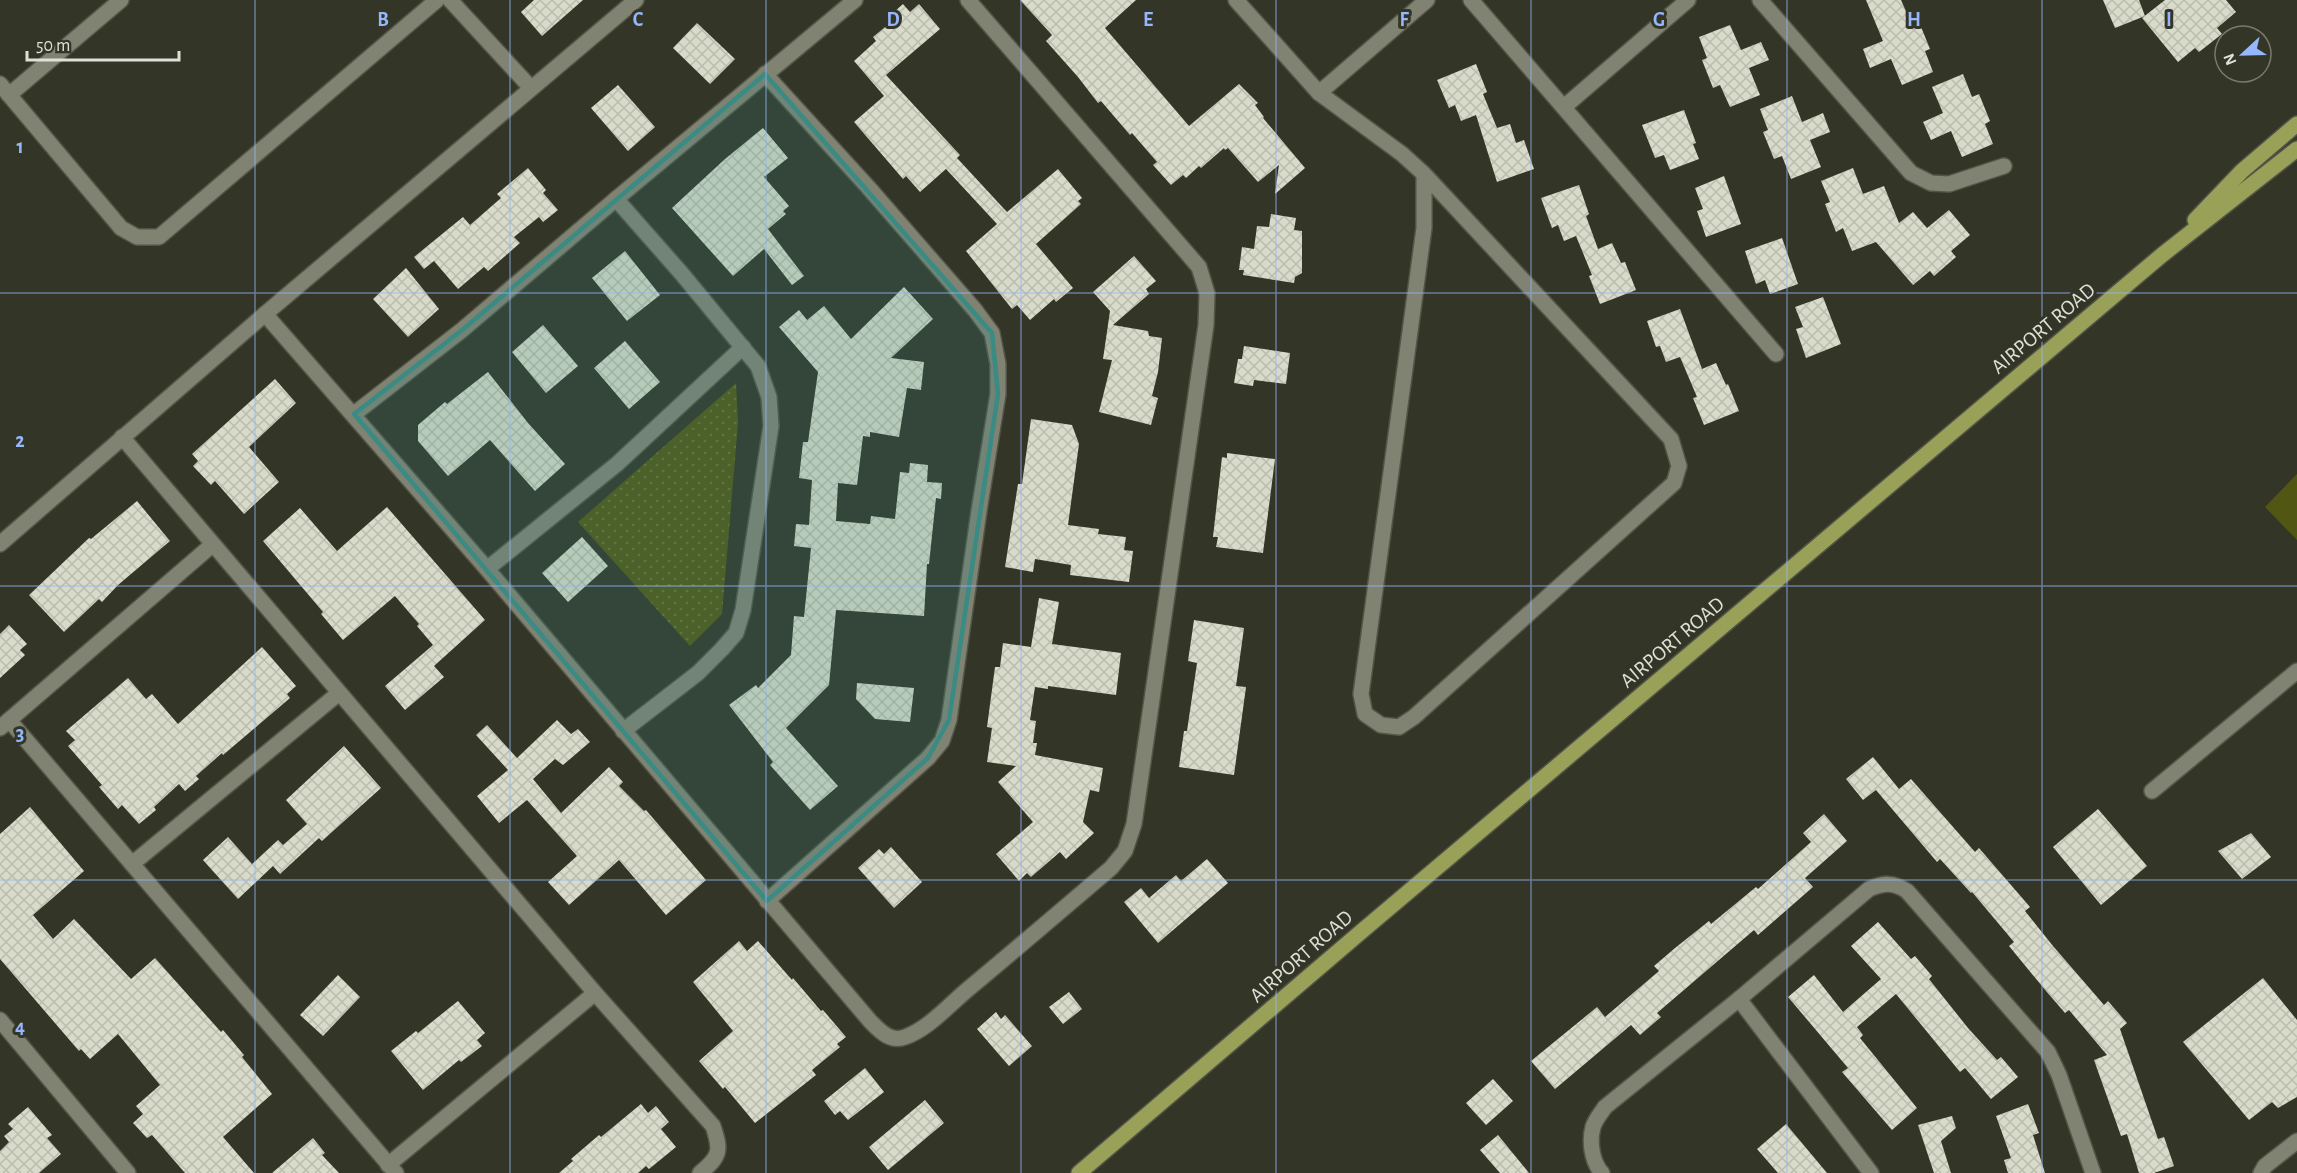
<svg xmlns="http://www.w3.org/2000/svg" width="2297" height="1173" font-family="'Alegreya Sans',sans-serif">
<defs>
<pattern id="grass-dots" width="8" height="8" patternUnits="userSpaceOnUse" patternTransform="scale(1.5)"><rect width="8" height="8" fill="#515713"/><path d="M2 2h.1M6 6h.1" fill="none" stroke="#6a6f35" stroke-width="1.8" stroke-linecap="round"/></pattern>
<pattern id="building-cross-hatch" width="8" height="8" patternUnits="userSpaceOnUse" patternTransform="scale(1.5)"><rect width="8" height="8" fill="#d8dbc9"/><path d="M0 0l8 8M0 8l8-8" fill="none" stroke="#babdae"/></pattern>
</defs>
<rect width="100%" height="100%" fill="#333527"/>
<!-- grass -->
<path fill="url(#grass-dots)" d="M736 383 738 423 722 614 690 646 578 522Z"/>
<!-- park -->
<path fill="#515713" d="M2297 474V540L2265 507Z"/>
<!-- building -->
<g fill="url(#building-cross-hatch)">
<path d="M534 0H583L542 36 521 12Z"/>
<path d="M1020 0H1136L1105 28 1189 126 1239 84 1258 103 1255 105 1264 117 1263 118 1305 168 1275 194 1279 165 1258 182 1228 148 1225 150 1224 148 1201 168 1199 166 1186 178 1183 175 1171 185 1153 165 1157 162 1132 133 1130 135 1101 101 1098 103 1078 77 1046 41 1052 35Z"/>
<path d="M1866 0H1901L1912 25 1919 22 1930 49 1925 51 1933 72 1902 85 1891 59 1870 68 1863 49 1883 41Z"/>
<path d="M2103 0H2139L2145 16 2115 28Z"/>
<path d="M2165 0H2226L2236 12 2217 28 2222 34 2199 52 2195 48 2178 62 2142 18Z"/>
<path d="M903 4 910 12 919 4 940 29 886 75 960 155 957 158 1007 212 1058 169 1082 198 1078 201 1081 204 1036 244 1073 288 1056 302 1054 299 1030 320 1017 305 1012 309 966 251 997 224 946 169 920 192 906 176 903 179 854 122 884 96 854 61 876 41 873 37 890 23 886 19Z"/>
<path d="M697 23 735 59 710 84 673 48Z"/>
<path d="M1730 25 1741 50 1761 42 1769 60 1749 68 1760 95 1730 107 1720 85 1713 88 1702 60 1707 58 1699 37Z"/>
<path d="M1476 64 1487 92 1483 94 1497 128 1510 124 1516 143 1524 140 1534 169 1497 182 1476 115 1461 121 1455 105 1449 108 1437 80Z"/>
<path d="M1963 74 1972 97 1979 94 1990 121 1985 124 1993 144 1962 157 1951 131 1931 140 1923 122 1943 113 1932 87Z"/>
<path d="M618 85 655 127 628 151 591 108Z"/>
<path d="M1792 96 1802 122 1823 113 1830 132 1810 140 1821 167 1791 179 1782 156 1774 159 1763 132 1768 130 1760 109Z"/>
<path d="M1684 110 1696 143 1693 144 1699 159 1670 170 1664 155 1655 158 1642 125Z"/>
<path d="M763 128 788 158 764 177 789 206 783 211 786 214 768 229 804 276 792 285 764 249 733 276 672 208 725 159Z"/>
<path d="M528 168 546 190 543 193 558 210 543 222 539 217 514 237 520 243 488 271 484 267 458 289 434 261 424 269 414 257 463 217 470 225 501 198 497 194Z"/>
<path d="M1853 168 1863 194 1884 186 1899 223 1913 212 1927 228 1949 210 1970 235 1951 251 1956 257 1934 276 1930 271 1913 285 1876 242 1852 251 1843 228 1836 232 1825 204 1830 202 1821 181Z"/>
<path d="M1724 176 1741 224 1706 237 1697 211 1703 209 1695 188Z"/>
<path d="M1579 185 1589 214 1586 216 1598 249 1612 243 1621 263 1625 262 1636 290 1600 304 1589 276 1592 275 1576 236 1564 241 1558 225 1552 228 1541 198Z"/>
<path d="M1271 214 1296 218 1294 230 1302 231V273L1295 277 1294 283 1243 275 1244 270H1239L1242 247 1254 249 1257 226 1269 227Z"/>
<path d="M1782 238 1798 284 1770 294 1765 280 1756 284 1745 251Z"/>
<path d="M625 251 660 295 627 321 592 278Z"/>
<path d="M1134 256 1156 281 1146 289 1149 294 1113 325 1148 331 1149 336 1162 338 1158 372 1152 396 1158 398 1151 425 1099 412 1112 360 1103 359 1110 311 1093 292Z"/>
<path d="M406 268 439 309 408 337 373 299Z"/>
<path d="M904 287 933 319 891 358 924 362 921 390 907 388 899 437 870 432V437L863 436 857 485 838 483 836 521 870 524 871 516 895 519 900 472 909 473 910 463 928 465 927 482 942 483 941 499 936 498 929 564H927L924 616 836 610 829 685 786 728 838 786 810 810 770 765 773 762 729 705 756 685 758 688 791 655 794 616 804 617 811 548 794 546 796 524 809 525 812 480 799 478 803 442H808L818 372 779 327 799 310 807 320 824 306 851 339Z"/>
<path d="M1823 297 1841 344 1806 358 1796 329 1803 327 1795 307Z"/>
<path d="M1680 309 1702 369 1716 363 1726 385 1728 384 1739 411 1704 425 1693 398 1697 397 1680 357 1666 362 1660 346 1656 347 1647 321Z"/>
<path d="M543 325 578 366 546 393 512 352Z"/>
<path d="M625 341 660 382 629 409 594 368Z"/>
<path d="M1244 346 1290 353 1286 384 1254 380 1253 386 1234 383 1238 359H1242Z"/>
<path d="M488 372 528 423 565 464 535 491 490 440 448 476 418 441V425L445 402 447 404Z"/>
<path d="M275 379 296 403 249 447 279 482 244 514 215 481 211 485 193 466 198 461 192 454Z"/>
<path d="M1031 419 1072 425 1079 444 1068 525 1099 529 1098 534 1126 537 1124 550 1133 551 1129 582 1070 575 1071 565 1035 559 1033 572 1005 567 1018 484H1022Z"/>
<path d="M1227 453 1275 459 1263 553 1216 547 1218 537H1213L1222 457 1227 458Z"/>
<path d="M137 501 170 541 118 585 102 602 99 599 64 632 29 595 89 538 91 539Z"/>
<path d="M387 507 485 620 434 666 444 677 405 710 385 686 433 645 417 626 419 624 395 596 343 640 321 614 323 612 263 541 300 508 337 551Z"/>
<path d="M582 537 608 566 568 602 542 573Z"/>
<path d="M1039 598 1059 602 1052 644 1121 653 1116 695 1048 686V689L1035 687 1030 720 1036 721 1033 743H1037L1035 755 1103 768 1099 792 1090 790 1083 822 1094 833 1066 859 1060 852 1031 877 1027 873 1019 881 996 854 1033 822 998 782 1016 766 987 762 992 728 987 727 995 667H1000L1003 643 1031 647Z"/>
<path d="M1194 620 1244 628 1236 686 1246 687 1234 775 1179 767 1184 731H1187L1197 663 1188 661Z"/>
<path d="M9 625 27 644 20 650 25 655 0 678V634Z"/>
<path d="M262 647 296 686 287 694 290 698 223 755 222 753 196 776 199 779 185 791 179 784 154 807 156 810 139 824 122 805 118 809 99 787 102 785 68 746 75 740 66 731 128 678 146 699 152 694 178 724Z"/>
<path d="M857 683 914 688 910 722 875 719 856 699Z"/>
<path d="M557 720 571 734 578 729 590 742 563 765 555 759 533 779 561 813 609 767 623 782 619 786 644 811 646 810 706 880 666 915 619 860 569 905 548 882 577 856 527 800 499 823 477 796 508 770 476 735 487 725 517 758Z"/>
<path d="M344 746 381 788 322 841 319 838 280 874 273 866 238 899 203 860 228 837 252 864 278 840 283 845 307 824 286 800Z"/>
<path d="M1873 757 1899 789 1911 779 1975 852 1979 848 2030 907 2025 911 2053 946 2104 1005 2108 1001 2127 1023 2120 1029 2158 1139 2164 1137 2174 1166 2154 1173H2139L2127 1134 2121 1136 2094 1060 2107 1055 2069 1010 2065 1013 2046 991 2009 946 2014 942 1972 892 1971 893 1940 859 1937 862 1876 790 1863 800 1846 779Z"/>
<path d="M30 807 84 871 33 915 53 939 74 919 131 979 155 958 221 1032 223 1030 244 1055 242 1057 272 1094 223 1137 254 1173H185L152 1135 147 1138 133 1123 143 1114 136 1106 160 1085 118 1034 90 1059 81 1049 79 1051 0 959V834Z"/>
<path d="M2098 809 2147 866 2101 905 2053 847Z"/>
<path d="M1824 814 1847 841 1805 878 1813 887 1758 935 1754 930 1657 1013 1661 1017 1640 1035 1631 1025 1555 1089 1531 1061 1597 1007 1605 1017 1659 971 1654 966 1675 948 1709 921 1711 924 1756 887 1758 889 1811 842 1803 833Z"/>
<path d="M2251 833 2271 857 2242 879 2218 851Z"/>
<path d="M891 847 922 882 894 908 858 868 879 849 884 854Z"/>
<path d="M1207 859 1228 883 1158 943 1124 902 1141 888 1149 898 1176 875 1181 881Z"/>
<path d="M1878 922 1911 959 1915 956 1932 976 1929 979 1968 1028 1997 1060 2001 1057 2018 1077 1991 1099 1965 1068 1960 1072 1896 994 1857 1027 1863 1035 1860 1038 1917 1108 1892 1130 1842 1072 1848 1068 1788 997 1814 975 1843 1012 1881 979 1851 946Z"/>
<path d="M739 941 747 951 758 941 792 980 793 978 821 1011 823 1010 846 1037 837 1044 840 1047 812 1070 816 1075 755 1123 725 1087 723 1089 699 1061 733 1031 693 982Z"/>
<path d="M338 975 360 997 323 1036 300 1015Z"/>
<path d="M2263 978 2297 1020V1097L2278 1108 2272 1102 2249 1120 2183 1042Z"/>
<path d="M1069 992 1082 1009 1063 1024 1049 1007Z"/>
<path d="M458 1001 485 1033 477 1040 482 1046 461 1062 459 1060 423 1090 391 1051 416 1031 418 1033Z"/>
<path d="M996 1012 1001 1019 1005 1015 1032 1046 1009 1066 977 1029Z"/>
<path d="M865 1068 884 1092 848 1120 840 1111 835 1115 824 1101Z"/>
<path d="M1493 1079 1513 1101 1486 1125 1466 1103Z"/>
<path d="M925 1100 944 1123 888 1170 869 1147Z"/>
<path d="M641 1104 648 1113 656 1106 669 1122 661 1129 676 1147 649 1169 646 1166 638 1173H559L573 1161 571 1159 599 1135 601 1137Z"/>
<path d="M2028 1104 2039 1133 2033 1135 2045 1173H2008L2004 1160 2011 1158 1996 1116Z"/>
<path d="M28 1107 52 1135 47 1138 61 1154 39 1173H0V1151L9 1142 4 1136 13 1129 8 1124Z"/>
<path d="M1952 1116 1956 1128 1941 1141 1951 1173H1934L1918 1125Z"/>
<path d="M1786 1124 1827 1173H1778L1757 1149Z"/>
<path d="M1498 1135 1529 1173H1500L1480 1150Z"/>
<path d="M313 1138 325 1153 322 1155 339 1173H272Z"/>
</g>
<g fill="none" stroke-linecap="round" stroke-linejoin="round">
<defs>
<g id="minor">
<path d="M450 0 531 88"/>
<path d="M1236 0 1319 93 1402 154 1424 174V228L1361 694 1365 714 1381 725 1399 727 1414 717 1674 483 1679 466 1671 439 1424 174"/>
<path d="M1471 0 1776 354"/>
<path d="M1760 0 1911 173 1931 183 1949 184 2004 166"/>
<path d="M765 74 868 187 975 310 992 333 998 364V394L979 511 949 720 942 741 928 758 767 901"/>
<path d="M0 84 121 228 137 237H159L437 0"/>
<path d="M1319 93 1427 0"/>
<path d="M9 95 121 0"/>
<path d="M1564 107 1688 0"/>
<path d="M616 199 682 274 758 366 769 397 771 426 743 610 736 633 722 649 698 673 623 731"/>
<path d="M265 314 487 569 870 1021C879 1030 890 1043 905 1037 928 1029 948 1006 967 990 1015 950 1063 909 1111 868L1125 851 1134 824 1206 325 1207 293 1199 267 968 0"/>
<path d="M354 414 462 330 616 199 855 0"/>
<path d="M122 437 595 993 713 1126C721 1150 721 1156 700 1173"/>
<path d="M0 544 265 314 636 0"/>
<path d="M487 569 617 464 743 347"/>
<path d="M9 720 396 1173"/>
<path d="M0 728 212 545"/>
<path d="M2152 791 2297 671"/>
<path d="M132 864 339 693"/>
<path d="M1739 999 1871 1173"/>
<path d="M0 1020 128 1173"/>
<path d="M388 1165 595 993"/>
<path d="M1602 1173C1592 1162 1589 1142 1593 1127 1595 1120 1601 1113 1605 1107L1739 999 1869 889C1884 883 1893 882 1907 891L2048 1052 2059 1075 2093 1173"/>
<path d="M2261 1173 2265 1166 2297 1141"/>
</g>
<g id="major">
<path d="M2195 220 2242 171 2297 124"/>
<path d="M1079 1173 1362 931 2162 255 2297 149"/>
</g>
</defs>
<!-- minor casing -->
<use href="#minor" stroke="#525447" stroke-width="18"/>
<!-- major casing -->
<use href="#major" stroke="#525447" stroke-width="18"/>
<!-- minor -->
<use href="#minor" stroke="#808372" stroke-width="15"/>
<!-- major -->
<use href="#major" stroke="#99a158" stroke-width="15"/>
</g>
<!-- marked area -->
<path fill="#398b83" fill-opacity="0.2" stroke="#398b83" stroke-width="4.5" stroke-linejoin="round" d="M765 74 992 333 998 394 949 720 928 758 767 901 354 414 462 330Z"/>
<!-- grid -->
<path fill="none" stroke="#96b6fd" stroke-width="1.5" stroke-opacity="0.55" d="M255 0V1173M510 0V1173M766 0V1173M1021 0V1173M1276 0V1173M1531 0V1173M1787 0V1173M2042 0V1173M0 293H2297M0 586H2297M0 880H2297"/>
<g text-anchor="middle" stroke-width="6" stroke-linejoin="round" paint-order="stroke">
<!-- street labels -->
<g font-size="21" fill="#dfe1d8" stroke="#333527">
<text transform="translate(2043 328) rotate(-40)" y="7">AIRPORT ROAD</text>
<text transform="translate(1672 642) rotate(-40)" y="7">AIRPORT ROAD</text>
<text transform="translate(1301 956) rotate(-41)" y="7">AIRPORT ROAD</text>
</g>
</g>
<g font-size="20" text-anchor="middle" font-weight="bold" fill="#96b6fd" stroke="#333527" stroke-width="6" stroke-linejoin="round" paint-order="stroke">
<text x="383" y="26">B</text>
<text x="638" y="26">C</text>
<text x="893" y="26">D</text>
<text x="1148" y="26">E</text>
<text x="1404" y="26">F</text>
<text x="1659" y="26">G</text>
<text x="1914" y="26">H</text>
<text x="2169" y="26">I</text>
<text x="20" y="153">1</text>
<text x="20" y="447">2</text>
<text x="20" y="740">3</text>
<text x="20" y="1033">4</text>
</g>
<!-- north arrow -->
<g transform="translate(2243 54) rotate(248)"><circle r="28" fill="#333527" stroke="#787a6e" stroke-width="1.5"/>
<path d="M0-4.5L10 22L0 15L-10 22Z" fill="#96b6fd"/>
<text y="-9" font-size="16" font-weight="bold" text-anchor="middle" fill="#dfe1d8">N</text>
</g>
<!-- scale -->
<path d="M27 51v9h152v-9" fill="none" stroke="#dfe1d8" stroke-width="3"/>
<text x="36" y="51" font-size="18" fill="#dfe1d8" stroke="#333527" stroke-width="4.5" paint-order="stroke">50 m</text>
</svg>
